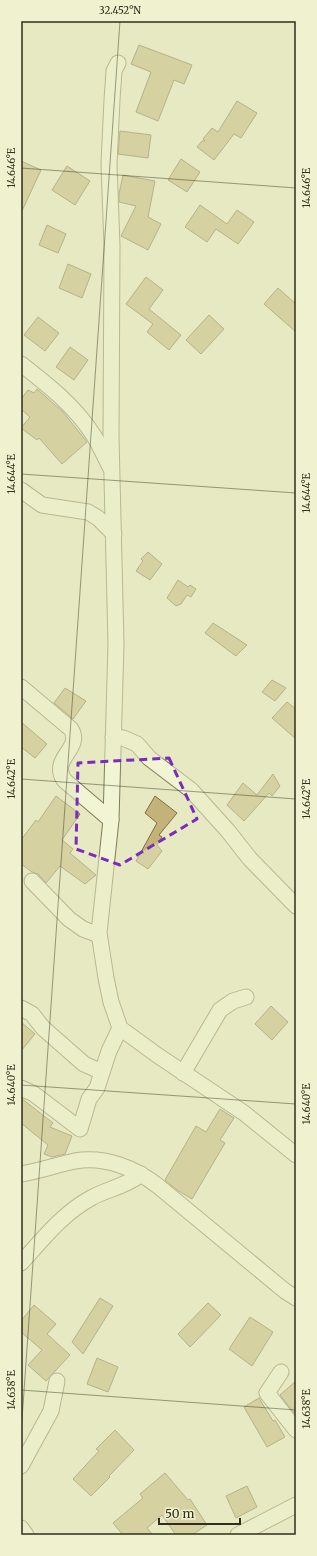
<svg xmlns="http://www.w3.org/2000/svg" width="317" height="1556" font-family="Merriweather,serif">
<rect width="100%" height="100%" fill="#e6e9c1"/>
<!-- building -->
<g fill="#c3b37a" stroke="#7d6e43">
<path d="M139 45 192 65 184 84 174 80 158 121 136 112 151 72 131 64Z"/>
<path d="M237 101 257 113 241 138 234 134 214 160 197 147 202 141H205L203 139 212 128 218 132Z"/>
<path d="M120 131 151 135 148 158 118 154Z"/>
<path d="M181 159 200 172 187 192 168 180Z"/>
<path d="M21 161 41 170 21 213Z"/>
<path d="M67 166 90 181 75 205 52 190Z"/>
<path d="M123 175 155 181 148 217 161 224 148 250 121 236 136 206 119 202V194Z"/>
<path d="M200 205 227 224 237 210 254 222 238 244 216 229 207 242 185 227Z"/>
<path d="M47 225 66 234 58 253 39 245Z"/>
<path d="M68 264 91 274 82 298 59 288Z"/>
<path d="M146 277 163 290 149 309 181 335 169 350 147 332 153 324 126 304Z"/>
<path d="M278 288 296 304V332L264 304Z"/>
<path d="M209 315 224 329 201 354 186 340Z"/>
<path d="M38 317 59 333 45 351 24 335Z"/>
<path d="M70 347 88 360 74 380 56 367Z"/>
<path d="M37 389 63 412 87 442 62 464 39 438 37 440 21 428 30 417 21 409V399L28 390 34 393Z"/>
<path d="M148 552 162 564 150 580 136 571 143 561 141 559Z"/>
<path d="M178 580 188 587 190 585 196 589 191 597 187 595 181 604 176 606 167 598Z"/>
<path d="M213 623 247 645 236 656 205 633Z"/>
<path d="M272 680 286 688 275 701 262 692Z"/>
<path d="M65 688 86 701 73 719 54 703Z"/>
<path d="M287 702 296 709V739L272 718Z"/>
<path d="M21 722 47 744 35 758 21 747Z"/>
<path d="M273 774 280 786 272 796 269 793 244 821 227 805 243 783 257 795Z"/>
<path d="M56 796 80 814 62 840 73 849 70 853 96 875 85 884 60 866 46 883 38 874 32 872 21 864V840L36 820 38 822Z"/>
<path d="M155 796 177 813 159 835 162 837 157 845 162 851 148 869 136 861 157 823 145 813Z"/>
<path d="M271 1006 288 1022 272 1040 255 1024Z"/>
<path d="M21 1022 35 1034 21 1051Z"/>
<path d="M21 1098 53 1123 50 1127 72 1136 65 1154 52 1157 44 1154 48 1145 21 1123Z"/>
<path d="M220 1109 234 1118 220 1140 225 1143 192 1199 177 1190 165 1180 196 1126 206 1132Z"/>
<path d="M100 1298 113 1306 83 1354 72 1342Z"/>
<path d="M208 1303 221 1315 190 1347 178 1334Z"/>
<path d="M34 1305 56 1324 47 1334 70 1355 46 1381 28 1365 42 1350 21 1332V1321Z"/>
<path d="M250 1317 273 1332 252 1366 229 1349Z"/>
<path d="M97 1358 118 1367 108 1392 87 1384Z"/>
<path d="M296 1381V1410L294 1413 280 1395Z"/>
<path d="M259 1398 273 1421 275 1420 285 1437 267 1447 244 1407Z"/>
<path d="M115 1430 134 1450 109 1476 110 1477 91 1496 73 1479 99 1451 96 1449Z"/>
<path d="M165 1473 188 1500 190 1499 207 1525 192 1535H176L162 1515 147 1528 153 1535H123L113 1523 143 1498 140 1494Z"/>
<path d="M247 1486 257 1507 236 1518 226 1496Z"/>
</g>
<g fill="none" stroke-linecap="round" stroke-linejoin="round">
<defs>
<g id="minor">
<path d="M118 63 114 71 112 100 109 164 112 246 111 437 116 644 111 820 99 933 106 978 111 1002 120 1028 157 1055 244 1113 296 1155"/>
<path d="M21 364C48 385 76 407 94 436 100 446 105 457 110 467"/>
<path d="M21 490 42 505 88 512 98 518 114 534"/>
<path d="M21 687 71 729C83 749 50 758 64 780L111 820"/>
<path d="M113 737 123 738 137 744 149 758 191 790 228 831 250 859 296 906"/>
<path d="M32 881 69 919 83 929 99 935"/>
<path d="M21 1008 32 1014 43 1028 84 1064 102 1072"/>
<path d="M183 1073 220 1010 233 1001 246 997"/>
<path d="M21 1088 34 1094 80 1129 89 1099 97 1088 109 1051 120 1028"/>
<path d="M21 1174C40 1171 56 1165 75 1161 105 1156 135 1168 158 1186L285 1291 296 1298"/>
<path d="M21 1263C43 1239 62 1214 91 1198 107 1189 127 1186 141 1174"/>
<path d="M281 1372 267 1393 296 1430"/>
<path d="M21 1466 51 1411 57 1381"/>
<path d="M21 1528 26 1535"/>
<path d="M238 1535 296 1505"/>
</g>
</defs>
<!-- minor casing -->
<use href="#minor" stroke="#807c5a" stroke-width="17"/>
<!-- minor -->
<use href="#minor" stroke="#f2f5d3" stroke-width="15"/>
</g>
<!-- marked area -->
<path d="M0 0H317V1556H0ZM169 758 197 819 120 865 76 849 78 763Z" fill="#e6e9c1" fill-opacity=".55" fill-rule="evenodd"/>
<path fill="none" stroke="#7b2cbf" stroke-width="3" stroke-dasharray="8 5" stroke-linejoin="round" d="M169 758 197 819 120 865 76 849 78 763Z"/>
<!-- ticks -->
<path fill="none" stroke="#312e1d" stroke-width="1" stroke-opacity="0.45" d="M21 168 296 188M21 474 296 493M21 779 296 799M21 1085 296 1104M21 1390 296 1410M21 1434 120 21"/>
<!-- border -->
<rect width="317" height="1556" fill="none" stroke="#eff1cf" stroke-width="44"/>
<!-- scale -->
<path d="M159 1518v6h81v-6" fill="none" stroke="#312e1d" stroke-width="2"/>
<text x="165" y="1518" font-size="12" fill="#312e1d" stroke="#eff1cf" stroke-width="3" paint-order="stroke">50 m</text>
<rect x="22" y="22" width="273" height="1512" fill="none" stroke="#312e1d" stroke-width="1.5"/>
<g font-size="10" text-anchor="middle" fill="#312e1d">
<text x="120" y="14">32.452°N</text>
<text transform="translate(11 168) rotate(-90)" y="4">14.646°E</text>
<text transform="translate(306 188) rotate(-90)" y="4">14.646°E</text>
<text transform="translate(11 474) rotate(-90)" y="4">14.644°E</text>
<text transform="translate(306 493) rotate(-90)" y="4">14.644°E</text>
<text transform="translate(11 779) rotate(-90)" y="4">14.642°E</text>
<text transform="translate(306 799) rotate(-90)" y="4">14.642°E</text>
<text transform="translate(11 1085) rotate(-90)" y="4">14.640°E</text>
<text transform="translate(306 1104) rotate(-90)" y="4">14.640°E</text>
<text transform="translate(11 1390) rotate(-90)" y="4">14.638°E</text>
<text transform="translate(306 1409) rotate(-90)" y="4">14.638°E</text>
</g>
</svg>
